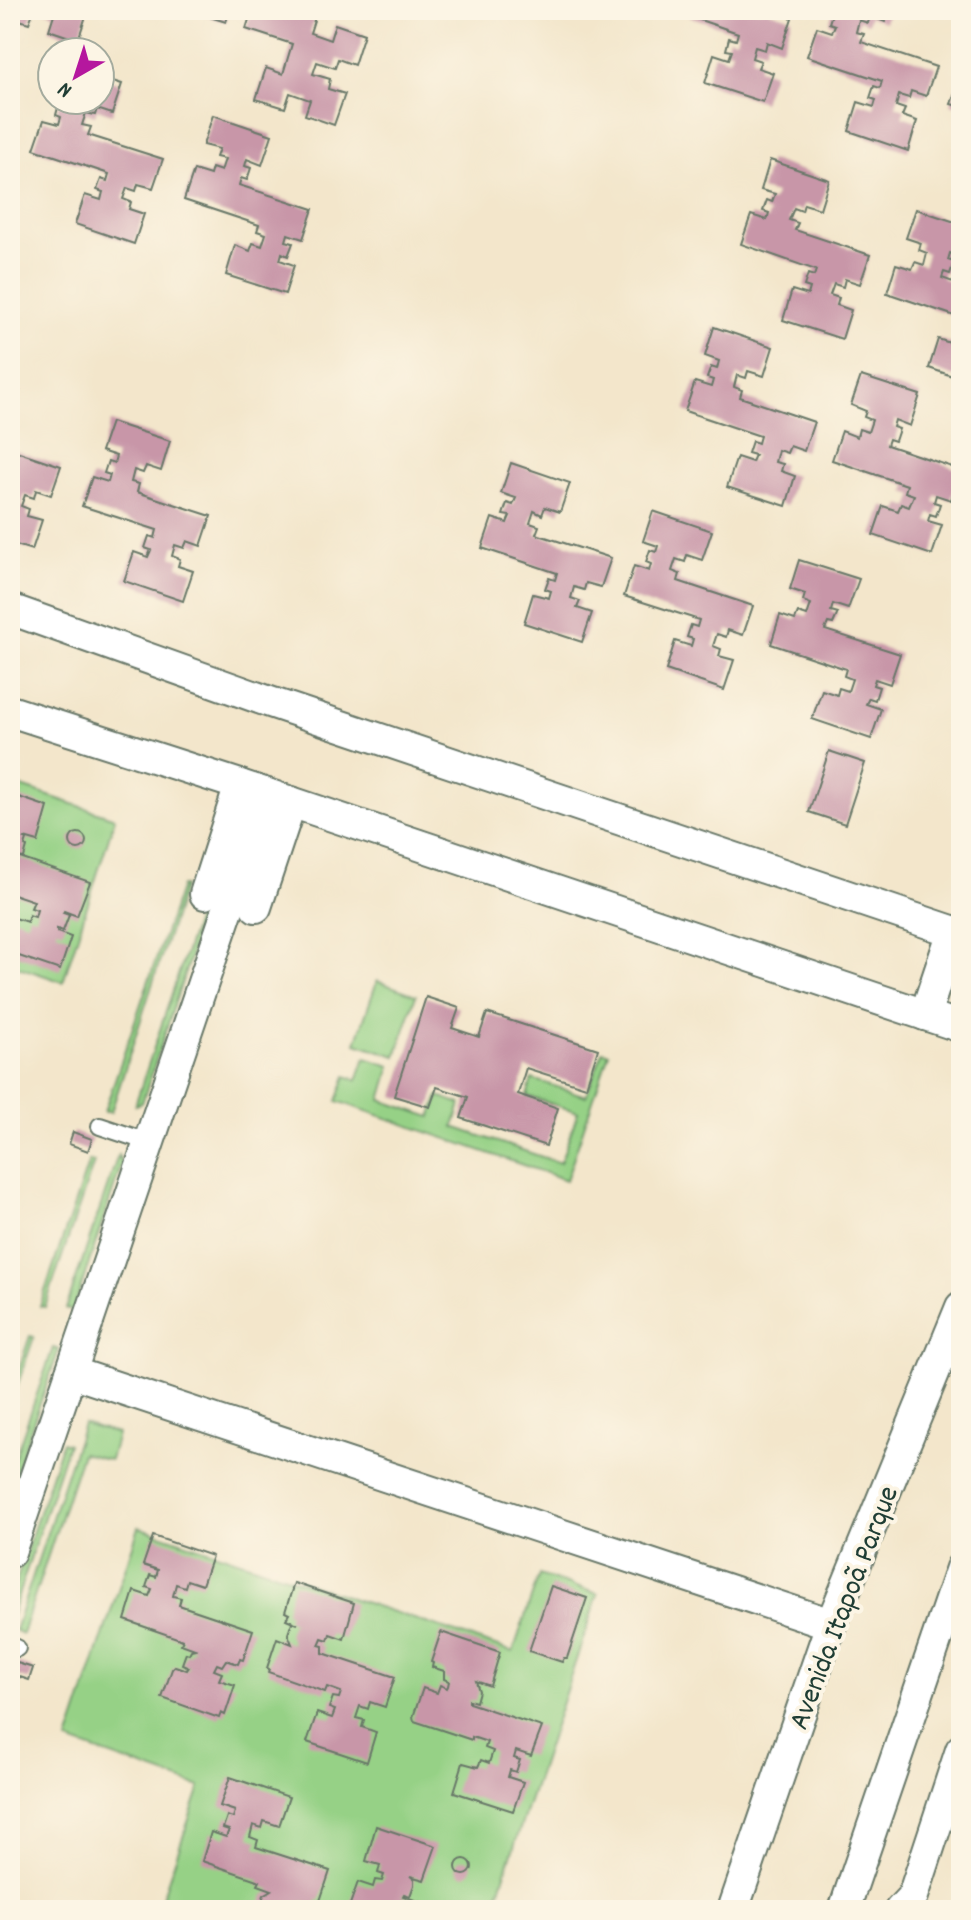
<svg xmlns="http://www.w3.org/2000/svg" width="971" height="1920" font-family="Dekko,sans-serif">
<rect width="100%" height="100%" fill="#fcf5e5"/>
<filter id="ink" filterUnits="userSpaceOnUse"><feTurbulence type="fractalNoise" baseFrequency=".0125" numOctaves="2"/><feDisplacementMap in="SourceGraphic" scale="16" xChannelSelector="R" yChannelSelector="G"/><feConvolveMatrix kernelMatrix="1 2 1 2 8 2 1 2 1" color-interpolation-filters="sRGB"/></filter>
<filter id="wash" filterUnits="userSpaceOnUse"><feTurbulence type="fractalNoise" baseFrequency=".006" numOctaves="4" result="noise"/><feDisplacementMap in="SourceGraphic" scale="32" xChannelSelector="R" yChannelSelector="G"/><feGaussianBlur stdDeviation="1.8" result="paint"/><feColorMatrix in="noise" values="0 0 0 0 0 0 0 0 0 0 0 0 0 0 0 0 0 1.4 0 .05"/><feComposite in="paint" operator="in"/></filter>
<g filter="url(#wash)">
<rect width="100%" height="100%" fill="#f3e6cb"/>
<!-- green -->
<g fill="#96d186" stroke="#5a875d" stroke-width="2">
<path d="M10 783 115 818 63 982 10 964Z"/>
<path d="M181 886H184L111 1112H104Z"/>
<path d="M205 894 210 896 142 1103 135 1105Z"/>
<path d="M377 981 416 995 396 1056 356 1043Z"/>
<path d="M603 1051 609 1053 566 1180 337 1101 346 1076 357 1080 365 1058 391 1066 381 1100 431 1117 439 1096 461 1104 454 1127 560 1163 578 1112 527 1096 532 1079 586 1096Z"/>
<path d="M118 1155 122 1163 73 1311 66 1309Z"/>
<path d="M89 1161 94 1162 45 1307 40 1306Z"/>
<path d="M30 1336 34 1337 10 1407V1395Z"/>
<path d="M53 1348 59 1350 10 1488V1472Z"/>
<path d="M83 1424 117 1434 110 1460 82 1453 22 1634 15 1630Z"/>
<path d="M62 1442 68 1444 10 1620V1601Z"/>
<path d="M139 1527 513 1652 539 1575 598 1594 493 1910H158L200 1787 68 1741Z"/>
</g>
<g id="blocks">
<!-- building -->
<g fill="#c896a8">
<path d="M10 10H34L29 23 10 17Z"/>
<path d="M43 10H88L78 40 49 30 54 14Z"/>
<path d="M198 10H230L226 22 197 13Z"/>
<path d="M244 10H292L315 17 310 33 330 40 335 24 364 34 354 65 338 59 335 68 317 62 313 74 330 79 328 89 345 94 334 125 305 115 310 100 290 93 285 108 256 99 266 68 283 74 292 44 246 29 251 13Z"/>
<path d="M671 10H767L792 18 782 48 767 42 765 50 755 47 752 58 761 61 758 68 773 73 763 102 705 83 714 54 729 59 732 51 726 50 729 38 736 40 738 33Z"/>
<path d="M840 10H889L885 22 870 16 868 23 859 20 856 32 864 34 861 42 936 67 926 96 911 91 909 98 899 95 896 106 905 109 902 116 917 121 908 151 849 131 858 102 874 107 876 100 870 98 874 86 880 88 882 81 807 56 817 27 832 32 835 25 829 23 833 11 839 13Z"/>
<path d="M961 75V107L951 104Z"/>
<path d="M100 77 122 84 112 114 97 109 95 115 86 113 82 125 91 127 88 135 163 159 153 188 138 184 136 191 127 188 123 199 131 202 129 209 144 214 134 244 75 224 85 195 101 200 103 192 97 190 101 179 107 181 109 174 34 149 44 120 59 124 61 117 56 115 59 104 65 106 67 100H100Z"/>
<path d="M213 115 272 135 262 165 247 159 245 166 251 168 247 180 241 178 239 185 313 209 303 239 288 234 286 241 293 243 288 256 282 253 280 260 294 265 285 294 226 275 235 245 250 251 253 243 262 246 266 234 257 231 259 225 184 200 194 170 210 175 212 168 221 171 225 159 216 157 219 149 203 145Z"/>
<path d="M770 160 829 180 820 209 804 204 802 211 794 208 789 220 798 223 795 230 870 255 860 284 845 279 843 287 834 284 830 295 839 298 837 305 851 310 842 339 783 320 792 290 808 295 810 288 804 286 808 274 814 276 816 270 741 244 751 215 767 220 769 213 763 211 767 200 772 202 775 194 761 190Z"/>
<path d="M916 209 961 224V257L950 253 948 260 954 262 950 274 944 272 942 278 961 285V318L887 293 896 264 912 269 915 262 924 265 927 253 919 250 921 243 906 238Z"/>
<path d="M714 327 773 347 764 376 748 371 746 378 737 375 734 387 742 390 740 397 814 422 804 451 790 446 787 453 778 450 775 462 783 464 781 471 795 476 786 506 727 487 737 457 752 462 755 455 748 453 752 441 758 443 760 436 685 411 695 382 711 387 713 380 707 378 711 367 717 369 719 361 705 356Z"/>
<path d="M956 337 961 339V379L929 368 938 339 953 344Z"/>
<path d="M861 376 920 395 910 426 895 420 893 427 899 429 895 441 889 439 887 445 961 470 951 500 936 495 934 502 940 504 936 516 930 514 928 521 942 525 932 555 873 535 883 506 898 511 901 504 909 507 914 495 905 492 907 485 832 460 842 431 857 437 859 429 868 432 872 420 864 417 866 411 851 405Z"/>
<path d="M10 388 20 391 11 419 10 418Z"/>
<path d="M111 422 170 441 161 471 146 466 143 473 134 470 131 482 139 484 137 492 211 516 201 546 187 541 184 548 175 545 172 556 180 559 178 566 193 571 183 601 124 581 134 552 148 557 151 550 145 548 149 536 155 538 157 530 82 506 92 477 108 482 110 475 104 473 108 461 114 463 116 456 101 451Z"/>
<path d="M10 449 61 466 51 495 36 490 34 498 25 495 21 506 29 509 27 516 42 520 32 550 10 543Z"/>
<path d="M511 463 570 483 560 512 545 507 542 515 534 511 530 523 539 526 536 534 611 558 601 587 586 583 584 590 574 587 571 598 580 601 577 608 592 613 582 642 524 623 533 594 549 598 551 591 545 589 549 578 555 580 557 573 482 548 492 518 507 523 510 516 503 515 507 503 513 505 516 498 501 493Z"/>
<path d="M653 511 712 531 702 560 687 555 685 562 676 559 672 571 680 574 678 581 753 606 743 635 728 630 726 637 717 634 713 646 721 649 719 656 734 660 724 690 666 670 675 641 691 646 693 639 687 637 691 625 697 627 699 620 624 596 634 566 649 571 651 564 646 562 650 550 656 552 658 546 643 541Z"/>
<path d="M799 560 859 579 848 609 833 604 831 611 838 613 833 624 828 623 825 630 900 654 890 684 875 679 873 685 879 687 875 700 869 698 866 704 881 709 871 739 812 719 822 690 837 695 839 688 848 691 852 679 844 676 846 669 771 644 780 615 795 620 798 613 807 616 811 604 803 601 805 594 790 589Z"/>
<path d="M829 751 865 763 845 824 809 812Z"/>
<path d="M10 794 48 807 38 842 24 838 27 840 25 846 27 847 24 858 17 857 90 882 77 916 64 911 63 913 69 915 63 931 57 929V932L71 937 60 970 10 953 12 917 27 922 29 915 35 917 37 910 31 908 34 901 10 893Z"/>
<circle cx="78" cy="841" r="8"/>
<path d="M426 997 459 1008 452 1028 479 1037 487 1013 598 1049 586 1087 526 1068 518 1094 558 1108 546 1146 461 1118 468 1097 437 1087 430 1107 394 1096Z"/>
<path d="M73 1132 92 1139 88 1151 69 1144Z"/>
<path d="M153 1536 212 1556 202 1585 187 1580 185 1587 176 1584 173 1596 181 1598 179 1605 253 1630 243 1660 240 1659 238 1664 226 1660 222 1666 217 1664 214 1670 222 1673 219 1680 235 1685 225 1715 221 1713 219 1718 162 1698 172 1669 175 1666 187 1670 189 1667 182 1664 186 1653 189 1654 191 1650 195 1649 181 1644 183 1640 125 1620 134 1591 149 1596 152 1589 146 1587 150 1575 156 1577 158 1570 143 1565Z"/>
<path d="M294 1583 354 1603 344 1639 330 1634 328 1640 322 1638 319 1645 323 1646V1653L395 1677 385 1707 370 1702 368 1709 360 1706 356 1718 364 1720 362 1727 376 1732 367 1762 307 1742 317 1713 332 1718 335 1710 329 1708 333 1697 339 1698 341 1692 327 1687 325 1692 268 1672 269 1669 267 1668 277 1638 292 1644 288 1634 292 1622 298 1624 286 1619 289 1614 285 1612Z"/>
<path d="M551 1586 587 1598 567 1658H564L562 1662 529 1651Z"/>
<path d="M441 1632 500 1652 490 1686 476 1681 479 1691 476 1702 469 1700V1703L542 1727 531 1756 516 1751 514 1758 520 1760 516 1772 510 1770 508 1777 523 1782 513 1811 454 1792 463 1763 478 1767 481 1760 489 1763 493 1751 485 1748 487 1742 472 1737V1740L414 1721 413 1717 423 1688 437 1693 440 1685 447 1688 448 1686 449 1681 444 1679V1671L432 1667 433 1663 431 1662Z"/>
<path d="M14 1662 33 1668 29 1680 11 1674Z"/>
<path d="M230 1777 289 1797 279 1826 264 1821 262 1828 253 1825 250 1837 258 1840 256 1847 330 1871 320 1901 317 1900 316 1906 303 1901 300 1907 293 1905 292 1910H265L260 1906 264 1895 272 1890 258 1885 260 1881 202 1861 211 1832 226 1837 229 1830 223 1828 227 1816 233 1818 235 1811 220 1806Z"/>
<path d="M376 1826 436 1846 424 1880 410 1876 414 1879V1885L410 1896 404 1894 403 1896 443 1910H348L358 1882 373 1887 375 1880 382 1881 384 1875 378 1873 380 1865 366 1861Z"/>
<circle cx="464" cy="1867" r="8"/>
</g>
</g>
</g>
<g filter="url(#ink)">
<use href="#blocks" fill-opacity="0" stroke="#697869" stroke-width="2"/>
<g fill="none" stroke-linecap="round" stroke-linejoin="round">
<defs>
<g id="lane">
<path d="M100 1126 148 1142"/>
<path d="M10 1646 17 1648"/>
</g>
<g id="street">
<path d="M10 609 270 702 961 934"/>
<path d="M10 711 240 785 961 1027"/>
<path d="M205 894 240 785"/>
<path d="M256 907 291 802"/>
<path d="M925 1015 953 931"/>
<path d="M71 1372 831 1624"/>
<path d="M10 1552 267 794"/>
<path d="M733 1910 831 1624 961 1307"/>
<path d="M844 1910 961 1568"/>
<path d="M900 1910 913 1896 961 1750"/>
</g>
</defs>
<!-- lane casing -->
<use href="#lane" stroke="#697869" stroke-width="20"/>
<!-- street casing -->
<use href="#street" stroke="#697869" stroke-width="34"/>
<!-- lane -->
<use href="#lane" stroke="#fff" stroke-width="16"/>
<!-- street -->
<use href="#street" stroke="#fff" stroke-width="30"/>
</g>
</g>
<g text-anchor="middle" stroke-width="8" stroke-linejoin="round" paint-order="stroke">
<!-- street labels -->
<g font-size="30" fill="#1f3d34" stroke="#fcf5e5">
<text transform="translate(842 1607) rotate(-69)" y="10">Avenida Itapoã Parque</text>
</g>
</g>
<!-- margin -->
<rect width="971" height="1920" fill="none" stroke="#fcf5e5" stroke-width="40"/>
<!-- north arrow -->
<g transform="translate(76 76) rotate(219)"><circle r="38" fill="#fcf5e5" stroke="#a4ab9e" stroke-width="2"/>
<path d="M0-6L14 30L0 20L-14 30Z" fill="#b5179e"/>
<text y="-12" font-size="22" font-weight="bold" text-anchor="middle" fill="#1f3d34">N</text>
</g>
</svg>
